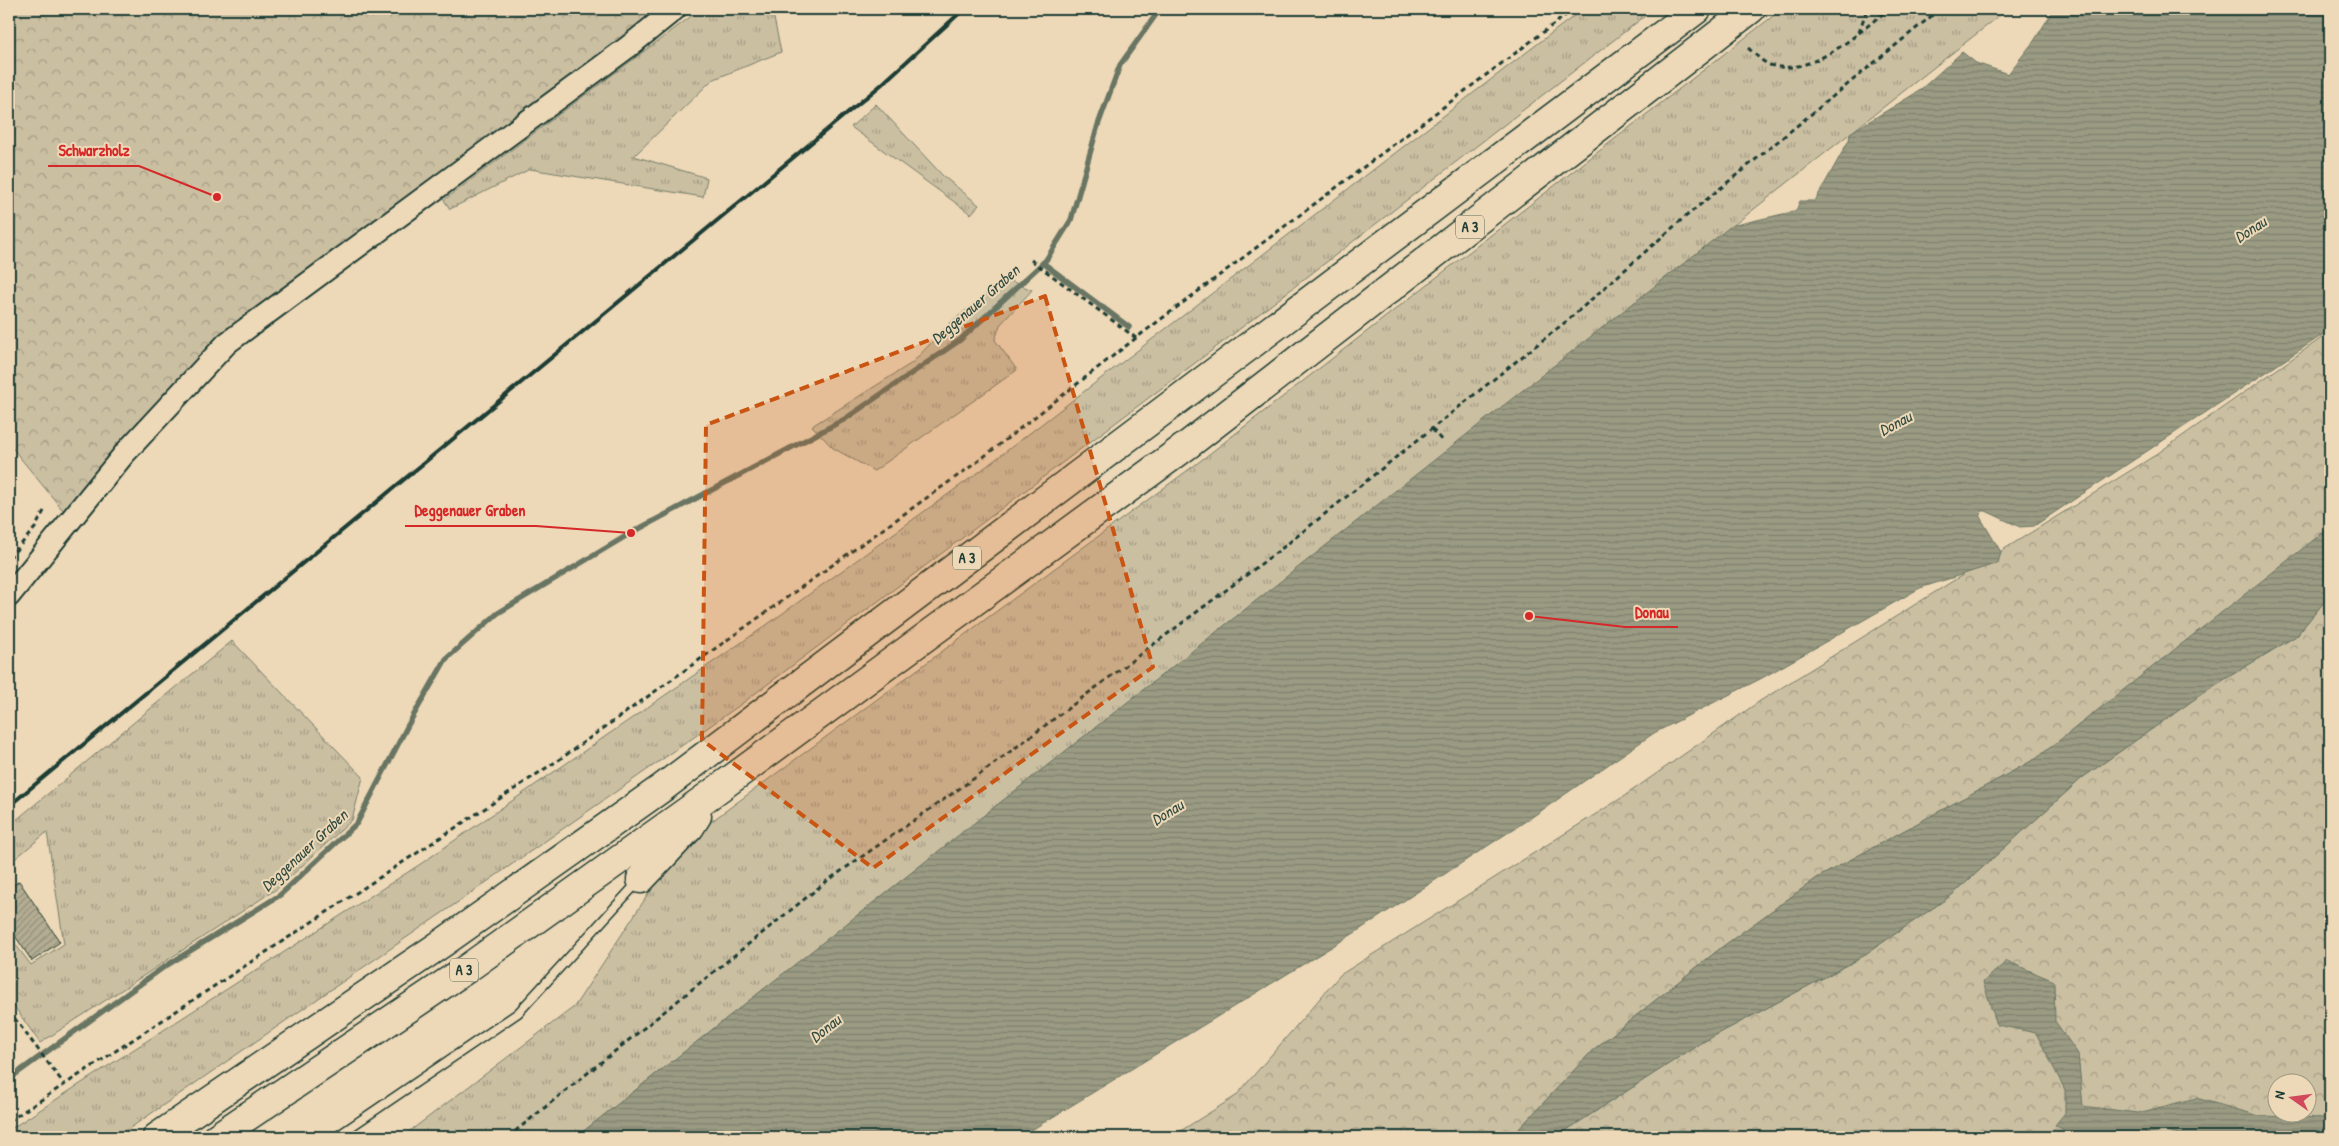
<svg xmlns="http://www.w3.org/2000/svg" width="2339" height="1146" font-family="'Patrick Hand',sans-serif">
<defs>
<pattern id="grass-tufts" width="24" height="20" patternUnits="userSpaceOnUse" patternTransform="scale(1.25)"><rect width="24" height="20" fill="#cbbfa2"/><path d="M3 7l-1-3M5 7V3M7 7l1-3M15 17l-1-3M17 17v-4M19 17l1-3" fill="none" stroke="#a49c85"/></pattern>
<pattern id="forest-crowns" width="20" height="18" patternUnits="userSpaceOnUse" patternTransform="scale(1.25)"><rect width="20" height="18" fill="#cbbfa2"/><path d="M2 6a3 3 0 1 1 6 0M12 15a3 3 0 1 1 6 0" fill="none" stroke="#a49c85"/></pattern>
<pattern id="water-rules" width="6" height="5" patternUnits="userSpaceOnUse" patternTransform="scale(1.25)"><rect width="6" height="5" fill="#9b9b83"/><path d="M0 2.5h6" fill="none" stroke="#7e806c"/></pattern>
<pattern id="building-hatch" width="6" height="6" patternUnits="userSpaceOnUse" patternTransform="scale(1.25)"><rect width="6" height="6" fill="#b4ad93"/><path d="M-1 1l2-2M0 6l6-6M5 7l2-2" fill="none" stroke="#928e79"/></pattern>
</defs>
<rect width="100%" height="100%" fill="#edd8b7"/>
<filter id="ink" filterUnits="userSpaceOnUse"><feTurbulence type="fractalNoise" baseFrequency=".02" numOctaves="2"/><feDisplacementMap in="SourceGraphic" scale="10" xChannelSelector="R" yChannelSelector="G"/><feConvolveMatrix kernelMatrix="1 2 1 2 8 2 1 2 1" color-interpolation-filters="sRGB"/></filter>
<g filter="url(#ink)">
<!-- grass -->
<g fill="url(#grass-tufts)" stroke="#757e6b">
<path d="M701 9H772L781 52 712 80 634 156 707 178 703 197 530 169 450 209 444 200Z"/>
<path d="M1583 9H1654L1219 345 740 705 448 909 117 1137H9V1130L422 863 761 629 979 472Z"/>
<path d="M1782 9H2008L576 1137H402L574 1007 682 843 1195 465Z"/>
<path d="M876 104 943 176 979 205 971 214 851 127Z"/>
<path d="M1006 279 1032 290 1000 325 995 340 1017 370 874 471 833 448 812 426 912 363 950 323Z"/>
<path d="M232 641 363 777 352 820 278 888 40 1043 9 999V936L31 965 64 944 47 832 16 858 9 852V826Z"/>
</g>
<!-- forest -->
<g fill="url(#forest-crowns)" stroke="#757e6b" fill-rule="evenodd">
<path d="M9 9H650L663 17 224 344 70 519 9 444Z"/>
<path d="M2330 332 2329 529 2037 758 1817 878 1722 947 1593 1050 1517 1131 1507 1137H1171L1236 1096 1340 975 1623 797 1760 701 2154 456Z"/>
<path d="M2330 595V1137H1556L1701 1043 1857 960 1952 895 2082 778 2212 687 2296 636ZM2276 1084H2306V1114H2276Z"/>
</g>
<!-- water -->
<g fill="url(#water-rules)" stroke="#697563">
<path d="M2054 9H2330V330L2034 526 2020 527 1986 511H1981L1980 517 2001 552 1998 563 1920 588 1762 678 1654 733 1535 815 1356 932 1020 1137H576L1731 226 1796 211 1800 201H1815L1849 140 1850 133 1919 91 1962 52 1976 63 2008 74 2034 41Z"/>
<path d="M2330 527V595L2296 636 2212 687 2082 778 1952 895 1857 960 1701 1043 1556 1137H1507L1517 1131 1593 1050 1722 947 1817 878 2037 758Z"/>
<path d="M2007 961 2054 981 2055 1021 2078 1054 2083 1106 2138 1113 2196 1098 2260 1116 2323 1118 2330 1115V1137H2191L2166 1131 2114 1137H2075L2055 1125 2065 1113V1090L2036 1033 1997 1025 1983 982Z"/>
</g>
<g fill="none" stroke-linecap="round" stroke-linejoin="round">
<!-- stream -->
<g stroke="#697563" stroke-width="5.5">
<path d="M1043 263 1129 327"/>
<path d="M9 1079 161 969 280 895 357 823 408 725 446 659 498 613 631 533 845 419 960 340 1046 260 1071 220 1098 125 1120 65 1160 9"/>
</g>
</g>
<!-- building -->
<path fill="url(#building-hatch)" stroke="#1f3d34" d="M19 881 60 942 32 961 9 927V888Z"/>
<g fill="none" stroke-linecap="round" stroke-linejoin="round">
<defs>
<path id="service" d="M336 1137 518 1013 638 882"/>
<path id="secondary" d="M9 596 125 453 227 343 628 47 675 9"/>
<g id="motorway">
<path d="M641 879 690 827 697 816"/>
<path d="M157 1137 444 942 662 788 1697 9"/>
<path d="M217 1137 465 970 707 797 1189 444 1751 9"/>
</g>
</defs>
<!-- service casing -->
<use href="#service" stroke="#1f3d34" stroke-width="11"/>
<!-- secondary casing -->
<use href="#secondary" stroke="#1f3d34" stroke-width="25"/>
<!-- motorway casing -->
<use href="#motorway" stroke="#1f3d34" stroke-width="31"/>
<!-- path -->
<g stroke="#1f3d34" stroke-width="3" stroke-dasharray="5 4" stroke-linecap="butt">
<path d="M1859 32 1867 9"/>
<path d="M1748 48C1754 53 1762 62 1770 65 1811 78 1859 33 1888 9"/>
<path d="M1031 260 1136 338"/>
<path d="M1432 429 1443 442"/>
<path d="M9 558 35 528 45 509"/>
<path d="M9 1011 64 1084"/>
<path d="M9 1121 563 757 977 462 1136 338 1574 9"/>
<path d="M508 1137 827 881 979 775 1281 549 1568 320 1679 222 1940 9"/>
</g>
<!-- service -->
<use href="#service" stroke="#edd8b7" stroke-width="8"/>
<!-- secondary -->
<use href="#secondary" stroke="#edd8b7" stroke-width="21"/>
<!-- motorway -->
<use href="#motorway" stroke="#edd8b7" stroke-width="28"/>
<!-- rail -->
<path stroke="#1f3d34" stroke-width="4" d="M9 806 881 85 964 9"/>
</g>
</g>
<!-- marked area -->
<path fill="#ca5512" fill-opacity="0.2" stroke="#ca5512" stroke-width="4" stroke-dasharray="10 6" stroke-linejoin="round" d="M1045 296 1153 667 873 868 702 740 706 425Z"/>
<g text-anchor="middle" stroke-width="4" stroke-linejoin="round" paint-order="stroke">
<!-- shield labels -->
<g fill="#edd8b7" stroke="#5d6c5b" stroke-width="1">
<rect x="1456" y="215.5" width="28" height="23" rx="4"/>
<rect x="953" y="546.5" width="28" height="23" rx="4"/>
<rect x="450" y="958.5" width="28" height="23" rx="4"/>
</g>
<g font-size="14" font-weight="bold" fill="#1f3d34">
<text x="1470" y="232">A 3</text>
<text x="967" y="563">A 3</text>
<text x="464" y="975">A 3</text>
</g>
<!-- water labels -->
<g font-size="16" font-style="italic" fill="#324b40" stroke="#edd8b7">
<text transform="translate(2250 229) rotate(-33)" y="6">Donau</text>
<text transform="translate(975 304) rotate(-41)" y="6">Deggenauer Graben</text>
<text transform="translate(1895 423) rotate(-28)" y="6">Donau</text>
<text transform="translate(1167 812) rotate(-32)" y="6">Donau</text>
<text transform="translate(304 850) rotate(-43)" y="6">Deggenauer Graben</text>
<text transform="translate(825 1028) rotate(-38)" y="6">Donau</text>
</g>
</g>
<!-- callouts -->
<path fill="none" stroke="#d62828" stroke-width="2" d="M217 197L139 166H48M631 533L536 526H405M1529 616L1625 627H1678"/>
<g fill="#d62828" stroke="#edd8b7" stroke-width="2">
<circle cx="217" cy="197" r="5"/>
<circle cx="631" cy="533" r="5"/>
<circle cx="1529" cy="616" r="5"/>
</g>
<g font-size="16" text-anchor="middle" font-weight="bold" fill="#d62828" stroke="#edd8b7" stroke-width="4" stroke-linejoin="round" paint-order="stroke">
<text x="94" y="156">Schwarzholz</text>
<text x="470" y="516">Deggenauer Graben</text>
<text x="1652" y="618">Donau</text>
</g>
<!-- margin -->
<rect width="2339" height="1146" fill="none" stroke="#edd8b7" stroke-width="30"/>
<rect x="15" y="15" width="2309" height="1116" fill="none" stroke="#1f3d34" stroke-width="2" filter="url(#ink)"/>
<!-- north arrow -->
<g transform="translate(2292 1098) rotate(284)"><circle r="24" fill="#edd8b7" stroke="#9b9a83"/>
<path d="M0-4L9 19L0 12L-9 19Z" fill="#d1495b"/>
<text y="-8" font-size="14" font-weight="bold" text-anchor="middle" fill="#1f3d34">N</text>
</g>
</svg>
